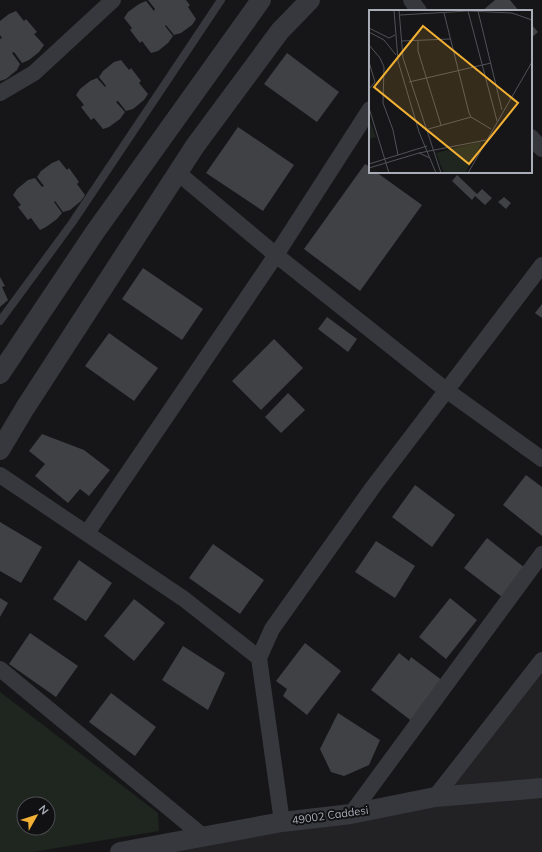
<svg xmlns="http://www.w3.org/2000/svg" width="542" height="852" font-family="Mulish,sans-serif">
<rect width="100%" height="100%" fill="#161618"/>
<!-- built -->
<path fill="#222225" d="M542 653V852H114L428 798Z"/>
<!-- green -->
<path fill="#1e261f" fill-rule="evenodd" d="M0 692 158 813 159 831 33 852H0ZM24 804H48V828H24Z"/>
<!-- building -->
<g fill="#404145">
<path d="M148 0H186L190 5 188 7 196 19 192 25 181 33 174 35 166 25 165 26 173 36 168 43 158 51 151 53 142 41 140 43 130 30 132 28 124 18 128 12 139 4 146 1 154 11 155 9Z"/>
<path d="M495 0H510L519 11H482Z"/>
<path d="M16 11 24 21 26 19 37 32 34 34 44 45 39 52 29 60 22 63 14 52 12 53 20 64 17 70 6 79 0 81V39L2 38 0 35V21L9 14Z"/>
<path d="M531 24 538 32 531 38Z"/>
<path d="M287 53 339 92 317 122 264 84Z"/>
<path d="M121 60 129 70 131 68 141 81 139 83 148 94 144 100 133 109 126 111 118 101 116 102 125 112 120 119 109 127 103 129 94 118 91 120 81 107 84 105 76 95 80 89 90 81 97 78 105 87 106 86 99 77 103 71 114 62Z"/>
<path d="M238 127 294 165 263 211 206 173Z"/>
<path d="M59 160 67 170 69 168 79 182 77 184 85 195 81 201 70 210 63 212 55 201 54 202 62 213 57 219 46 227 40 230 31 218 28 220 18 207 21 205 13 195 17 189 28 180 35 178 42 187 44 186 37 177 41 171 52 163Z"/>
<path d="M365 164 370 167V172H376L422 205 360 291 304 249Z"/>
<path d="M457 175 477 194 482 189 492 198 485 205 475 196 472 200 452 181Z"/>
<path d="M504 197 511 203 506 209 498 202Z"/>
<path d="M143 268 203 309 182 340 122 299Z"/>
<path d="M0 277 5 286 2 287 8 300 0 307Z"/>
<path d="M542 304V318L535 313Z"/>
<path d="M327 317 357 339 348 352 318 329Z"/>
<path d="M109 333 158 368 134 401 85 366Z"/>
<path d="M274 339 303 368 261 410 232 381Z"/>
<path d="M288 393 305 410 281 433 265 417Z"/>
<path d="M42 434 84 450 110 470 89 496 80 489 68 503 35 476 45 464 29 451Z"/>
<path d="M526 475 542 487V536L503 505Z"/>
<path d="M415 485 455 515 432 547 392 517Z"/>
<path d="M0 522 42 547 21 583 0 571Z"/>
<path d="M487 538 525 568 502 597 464 568Z"/>
<path d="M376 541 415 566 395 598 355 572Z"/>
<path d="M213 544 264 580 240 614 189 578Z"/>
<path d="M79 560 112 583 86 621 53 599Z"/>
<path d="M0 598 8 603 0 617Z"/>
<path d="M450 598 477 620 446 659 419 637Z"/>
<path d="M134 599 165 623 134 661 104 636Z"/>
<path d="M30 633 78 666 56 697 9 664Z"/>
<path d="M305 643 341 671 307 715 283 696 287 689 276 681Z"/>
<path d="M183 646 225 673 208 710 162 680Z"/>
<path d="M399 653 409 661 411 657 443 681 413 722 371 690Z"/>
<path d="M111 693 156 727 135 756 89 722Z"/>
<path d="M338 713 380 740 369 765 344 776 331 772 320 749Z"/>
</g>
<g fill="none" stroke-linecap="round" stroke-linejoin="round">
<!-- service -->
<path stroke="#37383d" stroke-width="8" d="M0 321 72 223 221 0"/>
<!-- minor -->
<g stroke="#37383d" stroke-width="16">
<path d="M411 0 419 11"/>
<path d="M0 93 34 73 113 0"/>
<path d="M531 137 542 149"/>
<path d="M178 173 276 255 446 390 542 459"/>
<path d="M0 475 184 599 259 658"/>
<path d="M87 533 276 255 370 109"/>
<path d="M0 669 204 837"/>
<path d="M435 797 542 660"/>
<path d="M351 814 542 554"/>
<path d="M282 822 259 658 272 629 373 487 542 265"/>
</g>
<!-- tertiary -->
<g stroke="#37383d" stroke-width="20">
<path d="M0 374 95 232 261 0"/>
<path d="M0 450 25 408 195 146 280 31 310 0"/>
<path d="M120 852 282 822 351 814 435 797 542 788"/>
</g>
</g>
<g text-anchor="middle" stroke-width="4" stroke-linejoin="round" paint-order="stroke">
<!-- street labels -->
<g font-size="11" fill="#a8adb8" stroke="#111113">
<text transform="translate(330 815) rotate(-8)" y="4">49002 Caddesi</text>
</g>
</g>
<!-- overview -->
<g transform="translate(369 10)">
<rect width="163" height="163" fill="#161618"/>
<path d="M0 109 7 127 0 129ZM110 132 112 134 96 163H75L67 143Z" fill="#1e261f"/>
<path fill="none" stroke="#505258" stroke-width="1" d="M25 0 29 51 50 122 67 163M30 0 34 48 72 163M99 1 128 111M109 1 133 100M75 3 100 103 102 107 122 119M31 5 99 1 143 3 163 10M0 18 20 28 26 25M0 22 15 30 27 45M32 31 81 29M49 31V41L72 115M0 35 11 48 15 57 14 93 24 120 29 145M0 52 6 72 0 79M40 72 122 53M0 98 20 163M56 120 102 107M50 143 61 148M0 154 58 136M0 158 50 143 117 130M99 163 163 52"/>
<path fill="#f2b134" fill-opacity="0.15" stroke="#f2b134" stroke-width="2" d="M54 16 149 93 100 154 5 77Z"/>
<rect width="163" height="163" fill="none" stroke="#a8adb8" stroke-width="2"/>
</g>
<!-- north arrow -->
<g transform="translate(36 816) rotate(51)"><circle r="19" fill="#111113" stroke="#4d4f55"/>
<path d="M0-3L7 15L0 10L-7 15Z" fill="#f2b134"/>
<text y="-6" font-size="11" font-weight="bold" text-anchor="middle" fill="#a8adb8">N</text>
</g>
</svg>
